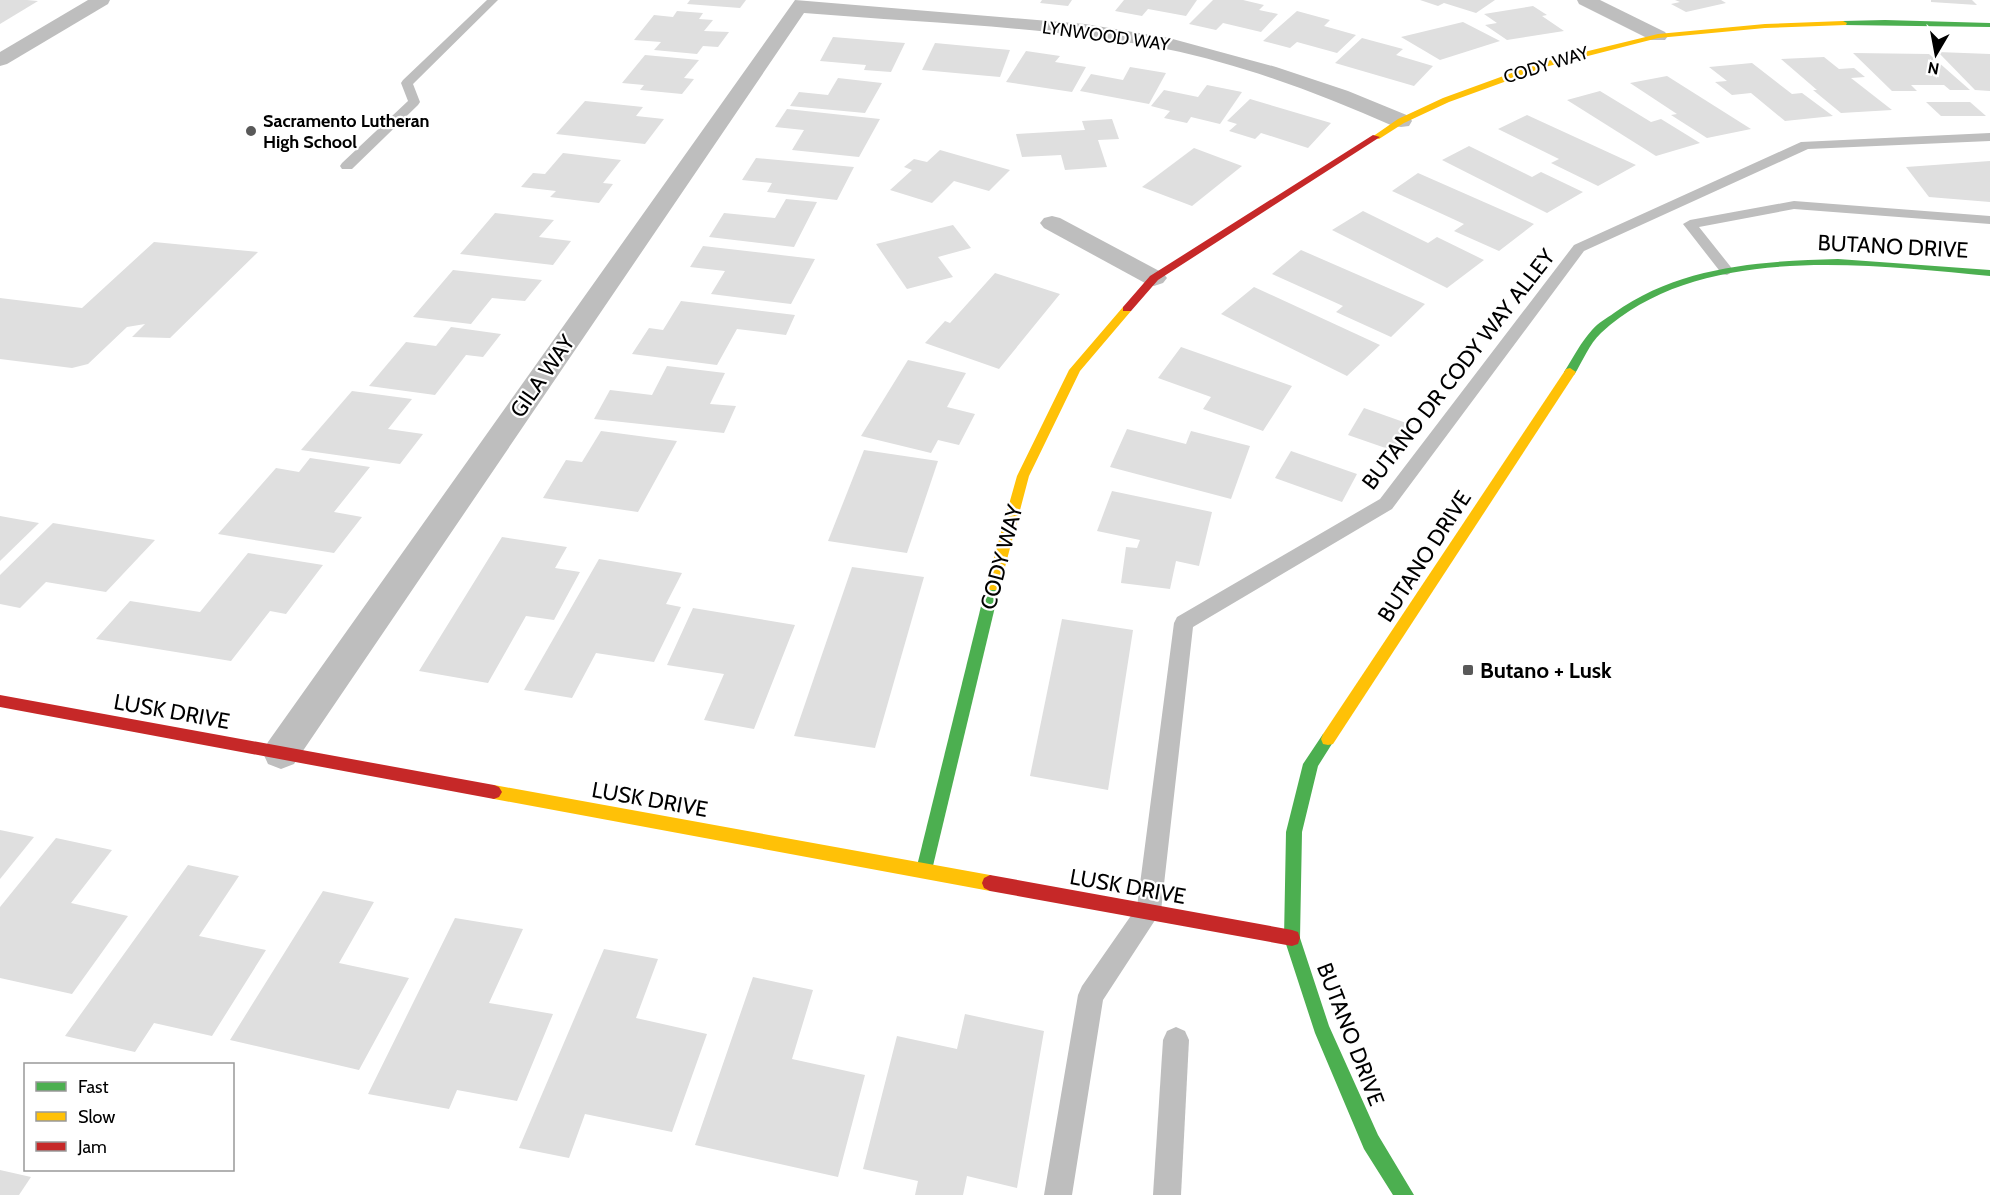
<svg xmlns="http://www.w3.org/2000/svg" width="1990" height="1195" font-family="Cabin,sans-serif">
<rect width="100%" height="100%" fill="#fff"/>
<!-- building -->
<g fill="#dfdfdf">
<path d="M0 0H27L38 1 0 24Z"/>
<path d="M690 0H746L740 8 687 4Z"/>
<path d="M1042 0H1072L1068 6 1040 3Z"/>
<path d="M1124 0H1197L1186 16 1148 9 1142 16 1115 11Z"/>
<path d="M1213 0H1243L1264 5 1259 10 1278 14 1261 32 1223 23 1216 30 1189 24Z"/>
<path d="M1420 0H1495L1476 13 1444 3 1438 6Z"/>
<path d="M1675 0H1721L1726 3 1686 12 1671 4 1680 2Z"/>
<path d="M1931 0H1972L1977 5 1931 2Z"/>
<path d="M1533 6 1547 15 1542 16 1564 31 1507 40 1485 25 1497 23 1484 14Z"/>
<path d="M677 11 703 13 699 19 713 20 704 31 729 32 718 47 703 46 697 54 654 50 661 42 634 40 654 15 673 17Z"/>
<path d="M1297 11 1330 20 1324 26 1356 35 1337 53 1297 42 1290 48 1263 41Z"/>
<path d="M1463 22 1500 41 1440 60 1401 37Z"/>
<path d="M833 37 905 43 891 72 864 70 866 65 820 61Z"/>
<path d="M1362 38 1403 49 1396 55 1433 66 1414 86 1335 63Z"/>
<path d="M935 43 1010 50 1000 77 922 70Z"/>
<path d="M1026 51 1060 56 1055 62 1086 67 1072 92 1006 82Z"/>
<path d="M1938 52 1990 54V91L1975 90Z"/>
<path d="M1853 53 1929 54 1970 90H1950L1944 85H1911L1917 91H1892Z"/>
<path d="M645 55 699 60 684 78 694 79 682 94 640 90 644 85 622 83Z"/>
<path d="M1824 57 1839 69 1854 68 1865 77 1851 78 1892 110 1841 113 1813 90H1817L1781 59Z"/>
<path d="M1752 63 1792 94 1802 93 1833 116 1785 121 1751 93 1732 95 1715 82 1727 81 1709 67Z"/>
<path d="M1130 67 1166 73 1149 104 1080 91 1091 74 1123 80Z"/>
<path d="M1667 76 1751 129 1707 138 1671 115 1677 114 1630 83Z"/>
<path d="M838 78 882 83 865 113 790 106 799 92 828 95Z"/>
<path d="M1207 85 1242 92 1220 124 1191 117 1187 123 1164 118 1170 111 1151 106 1164 90 1198 97Z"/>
<path d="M1600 91 1651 122 1661 119 1700 143 1656 156 1567 100Z"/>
<path d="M1250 99 1331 123 1308 148 1261 133 1255 139 1229 131 1237 124 1227 121Z"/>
<path d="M585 101 643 107 636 116 664 119 645 144 556 134Z"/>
<path d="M1926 102H1970L1986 116H1941Z"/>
<path d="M787 109 880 119 859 157 792 150 804 130 775 127Z"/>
<path d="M1527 115 1636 165 1598 186 1551 163 1559 159 1498 129Z"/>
<path d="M1112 119 1119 139 1098 140 1107 167 1065 170 1061 155 1022 157 1016 134 1085 130 1082 121Z"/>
<path d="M1469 146 1532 177 1541 172 1583 192 1547 213 1442 160Z"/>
<path d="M1194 148 1242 166 1192 206 1142 187Z"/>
<path d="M940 150 1010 170 989 191 954 181 932 203 890 190 912 170 904 167 914 159 927 162Z"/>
<path d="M563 153 621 160 603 183 613 184 599 203 550 197 556 191 521 187 533 173 545 174Z"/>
<path d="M756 158 854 167 837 200 767 192 772 183 742 180Z"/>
<path d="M1990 161V202L1929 197 1906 167Z"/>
<path d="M1418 173 1534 224 1499 251 1454 231 1464 224 1392 191Z"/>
<path d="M786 199 817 202 794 247 709 237 724 213 775 218Z"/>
<path d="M1363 211 1428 243 1437 237 1484 260 1447 288 1332 230Z"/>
<path d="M495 213 554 220 539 237 571 241 553 265 460 254Z"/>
<path d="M953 225 971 248 938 257 953 277 907 289 876 244Z"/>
<path d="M154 242 258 252 170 338 132 337 145 324 127 327 88 364 72 368 0 359V298L82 308Z"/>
<path d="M703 246 815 259 791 304 711 294 725 271 690 267Z"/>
<path d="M1301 250 1425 304 1391 337 1336 312 1343 306 1272 274Z"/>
<path d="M453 270 542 280 525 301 492 298 471 324 413 317Z"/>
<path d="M995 273 1060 294 999 369 925 343 945 321 950 323Z"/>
<path d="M1254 287 1380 345 1347 376 1221 314Z"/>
<path d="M681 301 795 315 786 335 737 329 717 365 632 354 649 328 663 330Z"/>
<path d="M451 327 501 334 483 357 466 355 435 395 369 386 406 342 436 346Z"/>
<path d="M1181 347 1292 386 1263 431 1203 409 1211 397 1158 378Z"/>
<path d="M908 360 966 373 947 407 975 414 959 445 938 440 931 453 861 436Z"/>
<path d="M667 366 725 373 710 404 736 406 724 433 594 419 610 390 652 395Z"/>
<path d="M352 391 412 399 388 429 423 434 400 464 301 450Z"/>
<path d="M1364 408 1412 425 1397 452 1348 435Z"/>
<path d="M1127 429 1186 444 1191 431 1250 446 1231 499 1110 467Z"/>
<path d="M601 431 677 441 638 512 543 498 566 460 582 462Z"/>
<path d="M864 450 938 461 907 553 828 541Z"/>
<path d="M1291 451 1357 474 1342 502 1275 478Z"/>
<path d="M310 458 370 467 334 512 362 517 334 553 218 534 276 468 299 472Z"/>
<path d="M1112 491 1212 512 1199 566 1176 561 1170 589 1121 583 1126 547 1137 548 1140 540 1097 531Z"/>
<path d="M0 516 39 523 0 561Z"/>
<path d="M53 523 155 540 106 592 46 582 20 608 0 604V575Z"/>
<path d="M502 537 567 547 555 568 580 572 554 620 526 616 488 683 419 671Z"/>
<path d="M248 553 323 565 286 614 270 611 231 661 96 639 130 601 200 612Z"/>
<path d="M599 559 682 573 666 604 681 607 654 662 596 653 572 698 524 690Z"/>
<path d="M852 567 924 577 875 748 794 736Z"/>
<path d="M693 608 795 625 754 729 704 720 724 674 667 665Z"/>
<path d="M1062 619 1133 630 1108 790 1030 776Z"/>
<path d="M0 830 34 837 0 879Z"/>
<path d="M56 838 112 850 71 903 128 916 72 994 0 978V907Z"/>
<path d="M188 865 239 876 199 936 266 950 212 1036 154 1023 135 1052 65 1036Z"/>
<path d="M323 891 374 902 339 963 409 978 359 1070 230 1040Z"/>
<path d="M455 918 523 929 489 1003 553 1014 517 1101 457 1090 449 1109 368 1094Z"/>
<path d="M604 949 658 959 636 1018 707 1034 672 1132 585 1114 569 1158 519 1148Z"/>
<path d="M753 977 813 990 792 1059 865 1075 838 1177 695 1145Z"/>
<path d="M965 1014 1044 1031 1017 1188 967 1176 963 1195H915L918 1181 863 1169 897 1036 957 1049Z"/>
<path d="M0 1170 31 1177 19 1195H0Z"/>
</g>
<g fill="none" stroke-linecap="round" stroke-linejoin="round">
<!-- lane -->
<g fill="#bebebe" fill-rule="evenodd">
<path d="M487 0H498L413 84 420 102 418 105 352 169H342L340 166 342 163 408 101 401 83 403 80Z"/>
<path d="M1990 133V141L1808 149 1584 251 1392 509 1193 627 1161 911 1103 1000 1072 1195H1044L1078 995 1082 986 1137 907 1174 623 1177 617 1380 499 1574 245 1801 142Z"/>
<path d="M1794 201 1990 216V224L1794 209 1699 227 1734 271 1727 275 1722 274 1683 224 1690 220Z"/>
<path d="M1176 1027 1185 1031 1189 1040 1181 1195H1153L1163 1040 1167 1031Z"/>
</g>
<!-- street -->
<g fill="#bebebe" fill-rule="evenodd">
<path d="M88 0H110L108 4 7 64 0 66V52Z"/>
<path d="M795 0 1085 24 1169 38 1276 67 1348 91 1409 116 1412 121 1409 126 1401 127 1393 126C1321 94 1244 65 1166 49 1047 26 924 23 804 13L294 764 281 769 268 764 263 753 268 742Z"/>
<path d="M1577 0H1600L1665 32 1668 36 1665 40H1651L1579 4Z"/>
<path d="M1052 216 1060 218 1163 273 1167 278 1163 283 1154 286 1145 283 1044 228 1040 223 1044 218Z"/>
</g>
<!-- fast -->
<g fill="#4caf50" fill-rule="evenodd">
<path d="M1885 20 1990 23V27L1843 25 1839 23 1843 21Z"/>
<path d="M1838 259 1990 270V276C1868 265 1699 242 1601 333 1589 344 1583 361 1574 375L1570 376 1564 372C1573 358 1581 342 1592 330 1598 323 1607 318 1614 313 1679 266 1761 261 1838 259Z"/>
<path d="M993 581 998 582 1000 586 932 870 930 875 924 878 918 875 916 870 986 586 988 582Z"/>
<path d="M1328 733 1333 734 1335 739 1318 766 1302 832 1300 938 1329 1026 1378 1135 1414 1195H1393L1364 1149 1315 1033 1284 938 1286 832 1303 764 1323 734Z"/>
</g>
<!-- slow -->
<g fill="#ffc107" fill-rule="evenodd">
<path d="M1843 21 1847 23 1846 25 1765 28 1658 38 1545 67 1449 102 1404 123 1379 139 1372 137 1398 119 1443 98 1539 63 1658 34 1765 24Z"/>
<path d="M1127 306 1131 307V311L1080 371 1029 476 1000 586 998 590H988L986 586 1017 476 1069 370 1123 307Z"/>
<path d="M1570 368 1576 372 1333 744 1328 745 1323 744 1321 739 1323 734 1566 369Z"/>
<path d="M494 785 990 875 996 878 998 883 996 888 990 891 494 799 489 797 486 792 489 787Z"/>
</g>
<!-- jam -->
<g fill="#c62828" fill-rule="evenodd">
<path d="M1373 135 1380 137 1158 280 1131 311H1123V307L1150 276Z"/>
<path d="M0 695 494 785 499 787 502 792 499 797 494 799 0 707Z"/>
<path d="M990 875 1292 930 1298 932 1300 938 1298 944 1292 946 990 891 984 888 982 883 984 878Z"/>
</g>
</g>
<!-- markers -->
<g fill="#595959" stroke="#fff" stroke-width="2">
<circle cx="251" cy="131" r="6"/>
<rect x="1462" y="664" width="12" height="12" rx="3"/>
</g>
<g text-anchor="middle" stroke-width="4.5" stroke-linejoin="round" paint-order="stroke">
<!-- far-street labels -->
<g font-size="18" fill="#000" stroke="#fff">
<text transform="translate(1106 36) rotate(8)" y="6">LYNWOOD WAY</text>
<text transform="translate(1546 65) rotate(-17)" y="6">CODY WAY</text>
</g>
<!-- far-poi labels -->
<g font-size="18" font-weight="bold" fill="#000" stroke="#fff" text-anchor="start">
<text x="263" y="127">Sacramento Lutheran<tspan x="263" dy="21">High School</tspan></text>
</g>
<!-- street labels -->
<g font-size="22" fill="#000" stroke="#fff">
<text transform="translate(1893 246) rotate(3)" y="8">BUTANO DRIVE</text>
<text transform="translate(1458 369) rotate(-52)" y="8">BUTANO DR CODY WAY ALLEY</text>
<text transform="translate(542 376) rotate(-55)" y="8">GILA WAY</text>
<text transform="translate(1424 556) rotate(-57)" y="8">BUTANO DRIVE</text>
<text transform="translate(1001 557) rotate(-75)" y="8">CODY WAY</text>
<text transform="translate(172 711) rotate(10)" y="8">LUSK DRIVE</text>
<text transform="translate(650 799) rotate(10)" y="8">LUSK DRIVE</text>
<text transform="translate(1128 886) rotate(10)" y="8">LUSK DRIVE</text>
<text transform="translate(1351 1034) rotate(69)" y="8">BUTANO DRIVE</text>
</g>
<!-- poi labels -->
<g font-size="22" font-weight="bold" fill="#000" stroke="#fff" text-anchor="start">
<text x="1480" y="678">Butano + Lusk</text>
</g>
</g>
<!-- legend -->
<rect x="24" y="1063" width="210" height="108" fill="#ffffff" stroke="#999999" stroke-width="1.5"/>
<rect x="36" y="1082" width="30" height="9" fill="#4caf50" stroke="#999999" stroke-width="1.5"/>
<text x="78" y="1093" font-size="18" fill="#000000">Fast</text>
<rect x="36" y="1112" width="30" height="9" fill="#ffc107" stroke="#999999" stroke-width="1.5"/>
<text x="78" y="1123" font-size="18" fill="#000000">Slow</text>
<rect x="36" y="1142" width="30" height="9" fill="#c62828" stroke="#999999" stroke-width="1.5"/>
<text x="78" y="1153" font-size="18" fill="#000000">Jam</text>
<!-- north arrow -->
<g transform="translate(1936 54) rotate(190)" stroke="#ffffff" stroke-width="4.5" paint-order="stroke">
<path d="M0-4.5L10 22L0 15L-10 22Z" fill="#000000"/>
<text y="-9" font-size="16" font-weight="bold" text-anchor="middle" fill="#000000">N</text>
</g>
</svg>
